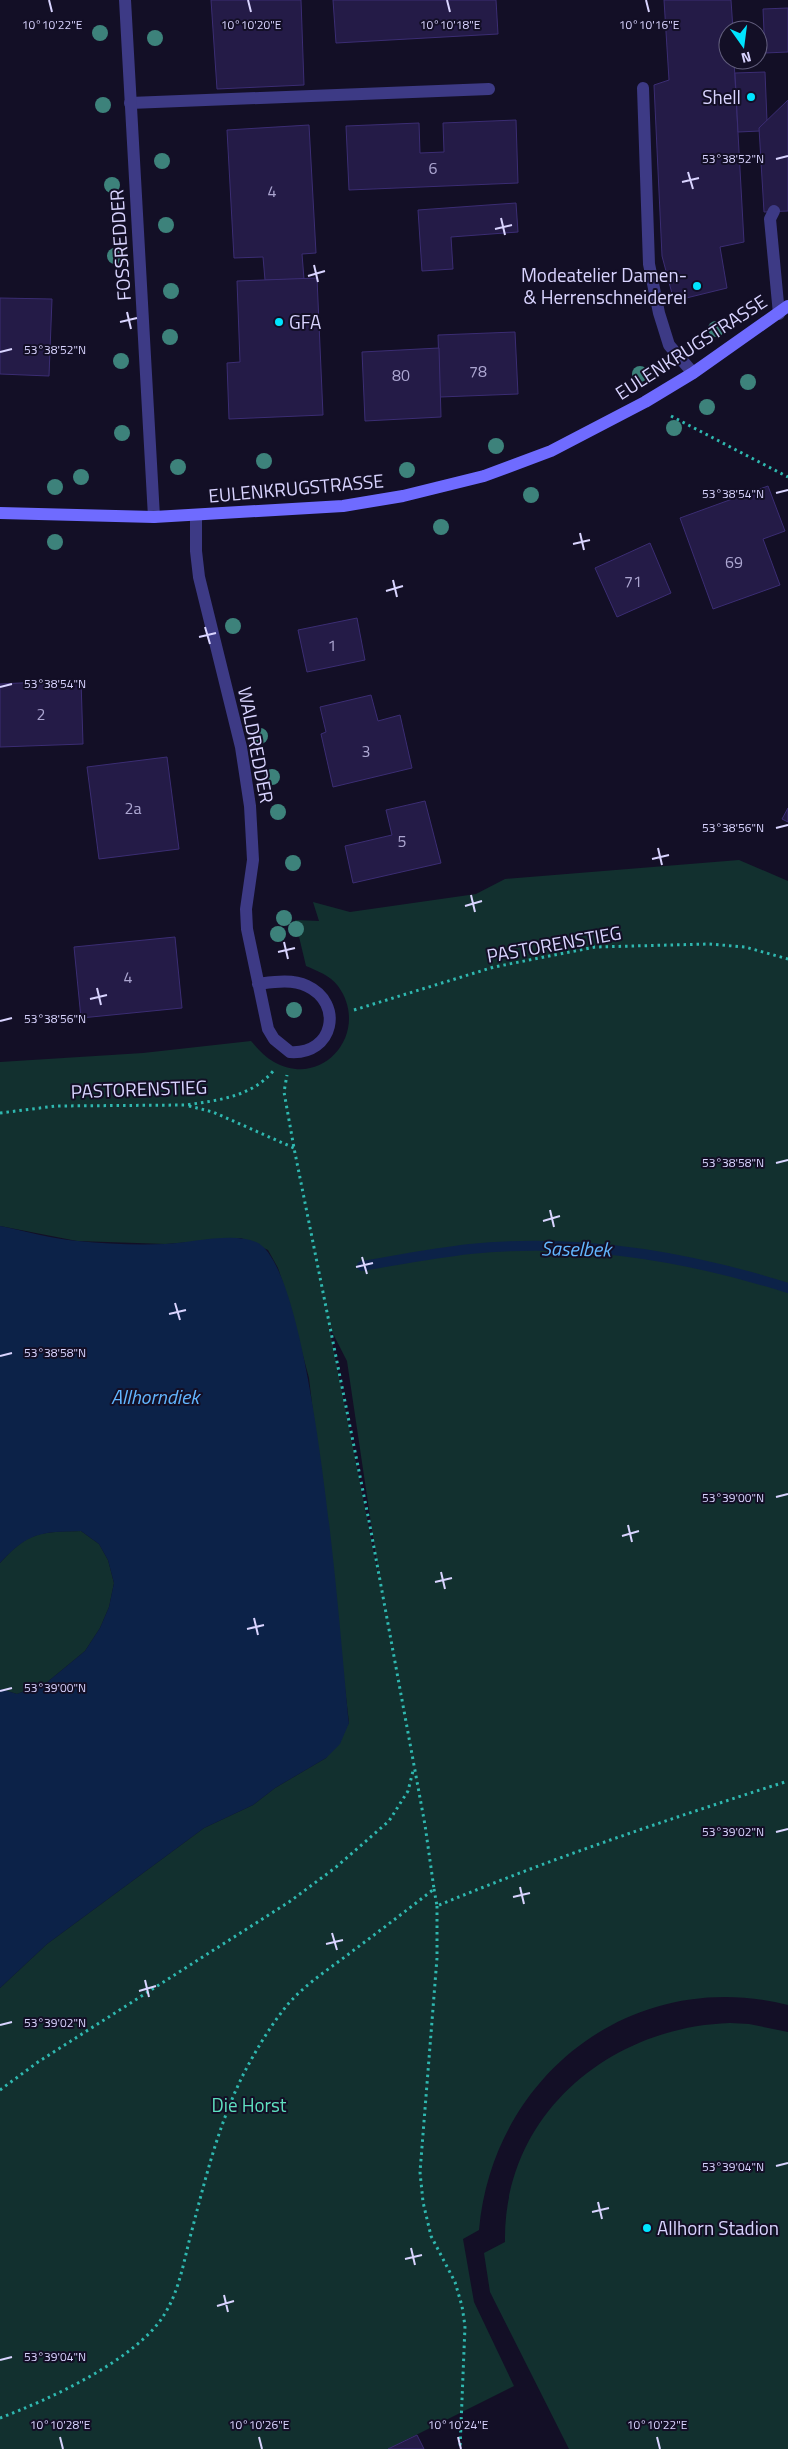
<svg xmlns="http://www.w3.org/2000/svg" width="788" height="2449" font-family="'Titillium Web',sans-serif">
<rect width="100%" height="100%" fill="#130f26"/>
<!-- green -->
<g fill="#12302f" fill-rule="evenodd">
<path d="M739 860 788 881V2005C634 1966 493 2074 479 2230L463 2239 474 2302 514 2386 388 2449H0V1988L47 1944 204 1828 253 1805 275 1788 326 1758 349 1723 309 1378 284 1286 278 1268 268 1250 241 1238 166 1244 77 1241 0 1226V1062L143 1053 251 1041C258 1049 265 1057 274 1062 324 1090 371 1031 338 986 330 975 317 971 306 966L295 920 319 921 313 902 350 912 476 894 505 879ZM329 1326 347 1361 380 1584Z"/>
<path d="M81 1531 99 1544 108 1560 114 1583 109 1607 100 1628 85 1651 45 1684 17 1694 0 1689V1563C29 1531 40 1532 81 1531Z"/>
<path d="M730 2023 749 2024 788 2032V2449H569L490 2292 484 2253 505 2242C503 2115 609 2027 730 2023Z"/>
</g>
<!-- water -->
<path fill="#0c2248" d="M0 1226C26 1231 52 1239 78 1241 106 1244 137 1245 165 1244 191 1243 232 1232 256 1242 315 1266 341 1651 349 1723L340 1744 326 1758 275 1788 253 1805 204 1828 47 1944 0 1988V1689L17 1694 45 1684 85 1651 100 1628 109 1607 114 1583 108 1560 99 1544 81 1531C40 1532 29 1532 0 1563Z"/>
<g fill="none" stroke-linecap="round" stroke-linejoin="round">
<!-- stream -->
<path stroke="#0c2248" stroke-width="10" d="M362 1266C398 1260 434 1253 470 1249 576 1238 687 1256 788 1288"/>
</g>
<!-- building -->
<g fill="#241b47" stroke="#3b2d73">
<path d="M211 0H301L304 85 217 89Z"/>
<path d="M333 0H496L498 34 336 43Z"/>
<path d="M664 0H731L733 30H728V60H734L744 242 720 247 727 288 674 301 662 256 654 85 669 80Z"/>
<path d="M788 8V52L765 53 763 9Z"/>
<path d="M765 72 767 121 760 131 738 132 735 73Z"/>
<path d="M788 100V211L764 212 759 128Z"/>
<path d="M516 120 518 183 349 190 346 126 419 123 420 153 444 152 443 123Z"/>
<path d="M309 125 316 253 302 254 304 279 265 280 263 257 234 258 227 130Z"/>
<path d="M516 203 518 232 451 237 453 269 422 271 418 210Z"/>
<path d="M317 278 323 415 229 419 227 363 240 362 237 281Z"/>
<path d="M0 298 52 299 49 376 0 374Z"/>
<path d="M515 332 518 394 440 397 438 335Z"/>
<path d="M439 348 441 417 365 421 362 352Z"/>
<path d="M768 486 785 531 763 539 780 585 713 609 680 518Z"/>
<path d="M650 543 671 593 617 617 595 568Z"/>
<path d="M357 618 365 660 307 672 298 630Z"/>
<path d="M81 680 83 744 0 747V684Z"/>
<path d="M371 695 378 721 400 715 412 768 333 787 321 734 326 732 320 707Z"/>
<path d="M167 757 179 849 99 859 87 767Z"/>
<path d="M425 801 441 863 353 883 345 846 392 835 386 810Z"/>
<path d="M788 808V822L782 819Z"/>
<path d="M175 937 182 1008 81 1018 74 947Z"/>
<path d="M417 2435 424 2449H388Z"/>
</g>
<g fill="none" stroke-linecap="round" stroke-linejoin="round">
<!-- path -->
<g stroke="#2fb8b0" stroke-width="3" stroke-dasharray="2.5 4" stroke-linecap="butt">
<path d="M671 416 788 477"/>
<path d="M354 1010 494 967 595 947 709 944 745 947 788 959"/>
<path d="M189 1106 213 1112 294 1148"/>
<path d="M0 1113 56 1106 186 1105C219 1100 252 1097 274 1070"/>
<path d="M434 1889 437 1906C552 1858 669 1819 788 1781"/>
<path d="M437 1906V1958L420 2172 423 2202 431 2236 455 2282 462 2306 465 2326 460 2449"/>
<path d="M0 2090 38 2062 289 1902 335 1868 389 1821 408 1791 413 1771"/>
<path d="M0 2418C48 2400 136 2360 164 2315 180 2290 184 2259 192 2230 206 2176 219 2123 244 2073 256 2050 272 2023 289 2003 307 1983 329 1969 350 1953 378 1932 406 1911 434 1889L425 1825 370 1526 294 1148 284 1092 287 1075"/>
</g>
<!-- service -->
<g stroke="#3d3a85" stroke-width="12">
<path d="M643 88 649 264 659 313 669 345 693 373"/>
<path d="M130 103 489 89"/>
<path d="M774 211 770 219 779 314"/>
</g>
<!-- minor -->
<g stroke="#3d3a85" stroke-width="12">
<path d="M125 0 154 517"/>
<path d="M196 516V551L199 577 241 747 250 806 253 860 246 909 247 929 268 1029 274 1039 290 1052C334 1055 344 1003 307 986 292 979 274 982 258 984"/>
</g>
<!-- secondary -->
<path stroke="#6f6bff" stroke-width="12" d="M0 513 154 517 343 506 403 496 484 476 551 451 645 402 693 373 788 306"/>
</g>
<!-- trees -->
<g fill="#3d827b">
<circle cx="100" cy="33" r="8"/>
<circle cx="155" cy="38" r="8"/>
<circle cx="103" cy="105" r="8"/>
<circle cx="162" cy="161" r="8"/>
<circle cx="112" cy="185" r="8"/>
<circle cx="166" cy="225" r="8"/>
<circle cx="115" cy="256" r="8"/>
<circle cx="171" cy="291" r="8"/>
<circle cx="716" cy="329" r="8"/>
<circle cx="170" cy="337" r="8"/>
<circle cx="121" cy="361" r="8"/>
<circle cx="640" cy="374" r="8"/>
<circle cx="748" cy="382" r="8"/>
<circle cx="707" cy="407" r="8"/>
<circle cx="674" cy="428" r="8"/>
<circle cx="122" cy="433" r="8"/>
<circle cx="496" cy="446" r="8"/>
<circle cx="264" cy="461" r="8"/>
<circle cx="178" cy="467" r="8"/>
<circle cx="407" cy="470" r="8"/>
<circle cx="81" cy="477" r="8"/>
<circle cx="55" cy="487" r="8"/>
<circle cx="531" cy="495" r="8"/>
<circle cx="441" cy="527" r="8"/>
<circle cx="55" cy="542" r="8"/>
<circle cx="233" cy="626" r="8"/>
<circle cx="260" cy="736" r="8"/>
<circle cx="272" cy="777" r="8"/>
<circle cx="278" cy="812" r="8"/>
<circle cx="293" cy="863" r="8"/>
<circle cx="284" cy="918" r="8"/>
<circle cx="296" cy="929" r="8"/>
<circle cx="278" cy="934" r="8"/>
<circle cx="294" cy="1010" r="8"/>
</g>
<!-- ticks -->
<path fill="none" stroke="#d9d4ff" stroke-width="2" d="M49 0 52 12M248 0 251 12M447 0 450 12M646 0 649 12M776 159 788 156M688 172 693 189M682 182 699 178M501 218 505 235M495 229 512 225M314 265 318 282M308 276 325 271M127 312 131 329M120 322 137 318M0 352 12 349M776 493 788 490M580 533 584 550M573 544 590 540M393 580 397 597M386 591 403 586M205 627 210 644M199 637 216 633M0 687 12 684M776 828 788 825M658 848 662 865M652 859 669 855M471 895 475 912M465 906 482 901M284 942 288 959M278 952 295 948M97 988 101 1005M90 999 107 995M0 1021 12 1018M776 1163 788 1160M550 1210 554 1227M543 1221 560 1216M362 1257 367 1274M356 1267 373 1263M175 1303 180 1320M169 1314 186 1310M0 1356 12 1353M776 1497 788 1494M628 1525 632 1542M622 1536 639 1531M441 1572 445 1589M435 1582 452 1578M254 1618 258 1635M247 1629 264 1625M0 1691 12 1688M776 1832 788 1829M520 1887 524 1904M513 1897 530 1893M332 1933 337 1950M326 1944 343 1940M145 1980 149 1997M139 1991 156 1986M0 2025 12 2022M776 2166 788 2163M598 2202 602 2219M592 2212 609 2208M411 2248 415 2265M405 2259 422 2255M224 2295 228 2312M217 2306 234 2301M0 2360 12 2357M60 2437 63 2449M259 2437 262 2449M458 2437 461 2449M657 2437 660 2449"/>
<!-- markers -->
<g fill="#00e5ff" stroke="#130f26" stroke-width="2">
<circle cx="751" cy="97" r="5"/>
<circle cx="697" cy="286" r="5"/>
<circle cx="279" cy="322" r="5"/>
<circle cx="647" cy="2228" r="5"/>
</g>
<g text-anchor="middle" stroke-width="4" stroke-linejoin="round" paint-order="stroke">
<!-- number labels -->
<g font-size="16" fill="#aca6d1">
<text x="433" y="174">6</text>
<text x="272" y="197">4</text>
<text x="478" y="377">78</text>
<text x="401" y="381">80</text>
<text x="734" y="568">69</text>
<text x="633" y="587">71</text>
<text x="332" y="651">1</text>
<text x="41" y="720">2</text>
<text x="366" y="757">3</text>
<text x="133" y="814">2a</text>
<text x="402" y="847">5</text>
<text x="128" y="983">4</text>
</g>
<!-- poi labels -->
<g font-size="19" fill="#d9d4ff" stroke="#130f26" text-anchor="end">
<text x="741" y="104">Shell</text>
<text x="687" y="282">Modeatelier Damen-<tspan x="687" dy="22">&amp; Herrenschneiderei</tspan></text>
<text x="289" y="329" text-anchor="start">GFA</text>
<text x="657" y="2235" text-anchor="start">Allhorn Stadion</text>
</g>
<!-- street labels -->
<g font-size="19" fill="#d9d4ff" stroke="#130f26">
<text transform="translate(120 245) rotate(-94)" y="7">FOSSREDDER</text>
<text transform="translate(691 347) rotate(-33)" y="7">EULENKRUGSTRASSE</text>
<text transform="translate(296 488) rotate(-5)" y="7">EULENKRUGSTRASSE</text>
<text transform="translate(256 745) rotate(79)" y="7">WALDREDDER</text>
<text transform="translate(554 944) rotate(-10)" y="7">PASTORENSTIEG</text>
<text transform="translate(139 1089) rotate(-2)" y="7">PASTORENSTIEG</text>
</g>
<!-- park labels -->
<g font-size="19" fill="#5fe0c0" stroke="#130f26">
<text x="249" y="2112">Die Horst</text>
</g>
<!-- water labels -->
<g font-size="20" font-style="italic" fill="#62b6ff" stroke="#130f26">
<text transform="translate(576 1249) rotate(1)" y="7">Saselbek</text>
<text x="155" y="1404">Allhorndiek</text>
</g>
</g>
<g font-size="12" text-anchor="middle" fill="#d9d4ff" stroke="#130f26" stroke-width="4" stroke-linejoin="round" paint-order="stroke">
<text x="52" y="29">10°10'22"E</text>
<text x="251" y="29">10°10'20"E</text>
<text x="450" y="29">10°10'18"E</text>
<text x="649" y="29">10°10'16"E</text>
<text x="733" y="163">53°38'52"N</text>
<text x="55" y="354">53°38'52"N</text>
<text x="733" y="498">53°38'54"N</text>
<text x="55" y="688">53°38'54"N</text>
<text x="733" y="832">53°38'56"N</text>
<text x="55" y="1023">53°38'56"N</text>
<text x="733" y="1167">53°38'58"N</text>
<text x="55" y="1357">53°38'58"N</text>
<text x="733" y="1502">53°39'00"N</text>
<text x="55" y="1692">53°39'00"N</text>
<text x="733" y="1836">53°39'02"N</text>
<text x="55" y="2027">53°39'02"N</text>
<text x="733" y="2171">53°39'04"N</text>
<text x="55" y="2361">53°39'04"N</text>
<text x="60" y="2429">10°10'28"E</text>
<text x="259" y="2429">10°10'26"E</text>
<text x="458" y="2429">10°10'24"E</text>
<text x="657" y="2429">10°10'22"E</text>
</g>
<!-- north arrow -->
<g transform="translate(743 45) rotate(166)"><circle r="24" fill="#130f26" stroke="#625e7d"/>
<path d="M0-4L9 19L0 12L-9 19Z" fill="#00e5ff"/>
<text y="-8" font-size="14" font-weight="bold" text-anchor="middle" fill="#d9d4ff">N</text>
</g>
</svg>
